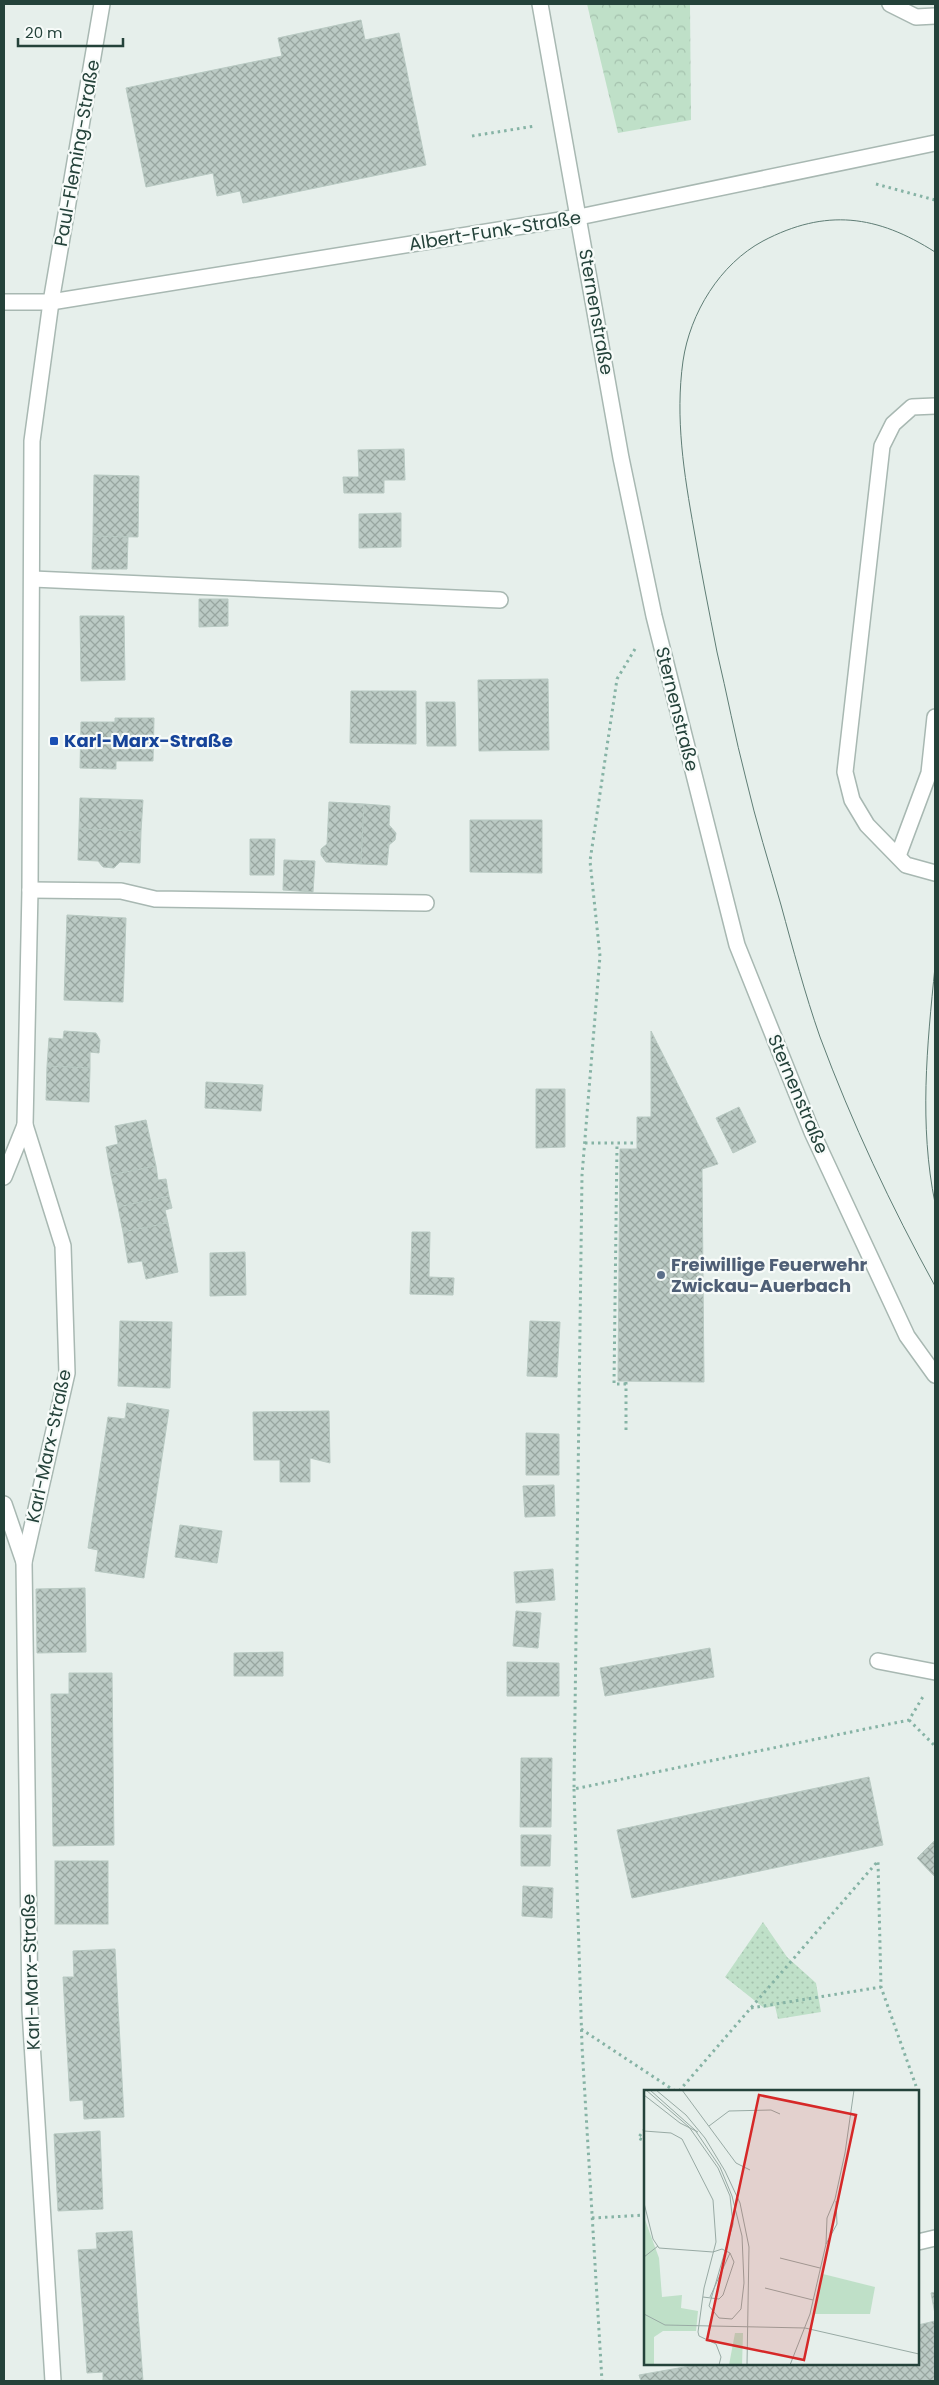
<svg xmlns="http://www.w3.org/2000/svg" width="939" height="2385" font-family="Poppins,sans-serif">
<defs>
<pattern id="forest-crowns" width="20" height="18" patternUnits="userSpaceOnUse" patternTransform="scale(1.25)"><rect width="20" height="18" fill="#bfe0c8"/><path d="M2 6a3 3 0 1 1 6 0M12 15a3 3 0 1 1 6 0" fill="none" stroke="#a4c1ad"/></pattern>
<pattern id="park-dots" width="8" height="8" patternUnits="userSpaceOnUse" patternTransform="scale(1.25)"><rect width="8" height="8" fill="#bfe0c8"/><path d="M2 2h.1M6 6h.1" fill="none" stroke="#a4c1ad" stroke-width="1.8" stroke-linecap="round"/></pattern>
<pattern id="building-cross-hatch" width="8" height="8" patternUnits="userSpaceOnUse" patternTransform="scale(1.25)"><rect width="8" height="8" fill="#bbcac4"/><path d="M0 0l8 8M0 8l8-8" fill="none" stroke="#98a6a0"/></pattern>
</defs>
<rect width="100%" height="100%" fill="#e6efeb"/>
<!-- forest -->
<path fill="url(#forest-crowns)" d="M587 4H690L691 120 618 133Z"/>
<!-- park -->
<path fill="url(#park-dots)" d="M763 1922 787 1957 816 1983 821 2012 778 2019 775 2006 764 2008 725 1977Z"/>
<!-- building -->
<g fill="url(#building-cross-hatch)" stroke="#b8c9c2">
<path d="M361 20 365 40 399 33 426 165 243 203 240 191 217 196 213 173 146 187 126 88 282 56 278 38Z"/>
<path d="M404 449 405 480H384V493H344L343 477H359L358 450Z"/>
<path d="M94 475 139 476 138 537 93 536Z"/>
<path d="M401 513V547L359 548V514Z"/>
<path d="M93 536 128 537 127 569H92Z"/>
<path d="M199 599H228V626L199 627Z"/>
<path d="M80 616H124L125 680 81 681Z"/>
<path d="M548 679 549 750 479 751 478 680Z"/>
<path d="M351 691H416V744L350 743Z"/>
<path d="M426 702H455L456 746H427Z"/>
<path d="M115 718H154L153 761H116V769L80 768 81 722H115Z"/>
<path d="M80 798 143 800 141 831 79 829Z"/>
<path d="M329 802 364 804 361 864 326 862 321 855V849L327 844Z"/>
<path d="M364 804 390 806 389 825 396 833 395 840 389 845 387 865 361 864Z"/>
<path d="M470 820H542V873L470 872Z"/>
<path d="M79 829 141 831 140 863 120 862 114 868 103 867 98 861 78 860Z"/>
<path d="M250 839H275L274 875H250Z"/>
<path d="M284 860 315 861 313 892 283 890Z"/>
<path d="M67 915 126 918 123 1002 64 1000Z"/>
<path d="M64 1031 96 1033 100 1040 99 1053 90 1052V1068L47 1066 49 1038 63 1039Z"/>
<path d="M651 1031 718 1164 702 1169 704 1382 618 1381 620 1149H637V1117H651Z"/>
<path d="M47 1066 90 1068 89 1102 46 1100Z"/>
<path d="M206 1082 263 1085 261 1111 205 1108Z"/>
<path d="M536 1089H565V1147L536 1148Z"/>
<path d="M739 1107 756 1142 733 1153 716 1118Z"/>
<path d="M146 1120 156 1166 111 1175 106 1147 118 1144 115 1126Z"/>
<path d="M156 1166 158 1180 166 1179 169 1196 118 1207 111 1175Z"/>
<path d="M169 1196 172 1208 165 1210 168 1223 123 1232 118 1207Z"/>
<path d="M168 1223 178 1272 146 1279 142 1261 128 1263 123 1232Z"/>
<path d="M412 1232H430L429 1277 454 1278 453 1295 410 1294Z"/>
<path d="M245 1252 246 1295 210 1296V1253Z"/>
<path d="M120 1321 172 1322 170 1388 118 1386Z"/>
<path d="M530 1321 560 1322 557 1377 527 1376Z"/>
<path d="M127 1403 169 1410 144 1578 95 1571 98 1550 88 1548 108 1417 125 1419Z"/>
<path d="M329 1411 330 1463 310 1458V1482H280V1460H254L253 1412Z"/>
<path d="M526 1433 559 1434V1475H526Z"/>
<path d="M554 1485 555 1516 525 1517 523 1486Z"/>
<path d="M180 1525 222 1531 217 1563 175 1557Z"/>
<path d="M553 1569 555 1600 516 1603 514 1572Z"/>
<path d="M85 1588 86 1652 37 1653 36 1589Z"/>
<path d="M516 1611 541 1613 538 1648 513 1646Z"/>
<path d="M710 1648 714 1677 605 1696 600 1668Z"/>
<path d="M283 1652V1676H234V1653Z"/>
<path d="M507 1662 559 1663V1696H507Z"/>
<path d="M69 1673H112L114 1845 53 1846 51 1694H69Z"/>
<path d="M521 1758H552L551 1827H520Z"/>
<path d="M869 1777 883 1845 632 1898 617 1830Z"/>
<path d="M521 1835H551L550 1866H521Z"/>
<path d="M935 1840V1877L917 1858Z"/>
<rect x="55" y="1861" width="53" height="63"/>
<path d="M523 1886 553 1888 552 1918 522 1916Z"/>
<path d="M115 1949 124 2117 84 2119 83 2100 70 2101 63 1977H74L73 1951Z"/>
<path d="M100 2131 103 2209 58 2211 54 2134Z"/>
<path d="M132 2231 143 2381H103V2372L87 2373 78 2250 97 2249 96 2233Z"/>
<path d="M935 2292V2314L931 2293Z"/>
<path d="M935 2321V2381H641L639 2375 701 2364H918V2325Z"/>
</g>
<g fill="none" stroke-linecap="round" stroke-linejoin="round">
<defs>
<g id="service">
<path d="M890 4 916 17 935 16"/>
<path d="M935 406 912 407 893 424 882 446 845 772 852 800 867 825 906 865 935 873"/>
<path d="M33 579 500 600"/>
<path d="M898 856 929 773 935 717"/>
<path d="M30 890 121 891 155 899 426 903"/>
<path d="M878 1661 935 1672"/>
</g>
<g id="minor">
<path d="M4 302H51L579 217 935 143"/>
<path d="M4 1177 25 1125"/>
<path d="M4 1504 24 1562"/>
<path d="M918 2242 935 2238"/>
<path d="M53 2381 30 2010 24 1562 67 1373 63 1246 25 1125 30 890 32 441 51 302 102 4"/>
</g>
<path id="tertiary" d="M540 4 621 458 654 616 737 945 812 1132 907 1336 935 1375"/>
</defs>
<!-- service casing -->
<use href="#service" stroke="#a8b8b2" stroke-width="18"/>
<!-- minor casing -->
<use href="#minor" stroke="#a8b8b2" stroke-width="18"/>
<!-- tertiary casing -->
<use href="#tertiary" stroke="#a8b8b2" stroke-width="18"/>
<!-- path -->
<g stroke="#86b3a5" stroke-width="3" stroke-dasharray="2.5 4" stroke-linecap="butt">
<path d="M472 136 535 126"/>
<path d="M876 184 935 200"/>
<path d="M635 649 617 679 590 861 600 956 582 1175 574 1789 909 1720 924 1695"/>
<path d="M585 1143H617"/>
<path d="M626 1382V1432"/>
<path d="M626 1384H614L617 1143H637"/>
<path d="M909 1720 935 1746"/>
<path d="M574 1789 582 2046 602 2381"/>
<path d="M751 2008 881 1987"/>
<path d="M581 2029 675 2091"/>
<path d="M679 2091 878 1861 881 1987 916 2086"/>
<path d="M645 2129 638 2138 645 2141"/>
<path d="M592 2218 645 2215"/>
</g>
<!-- service -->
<use href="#service" stroke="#fff" stroke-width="15"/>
<!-- minor -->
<use href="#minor" stroke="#fff" stroke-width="15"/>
<!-- tertiary -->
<use href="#tertiary" stroke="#fff" stroke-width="15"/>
<!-- tram -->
<g stroke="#5f7d75" stroke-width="1">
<path d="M935 252C877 215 826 208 763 241 720 264 690 313 683 361 675 418 684 474 694 530 701 571 709 611 717 652 727 694 735 737 746 779 756 822 769 863 781 905 793 949 805 994 820 1037 852 1123 891 1206 935 1286"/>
<path d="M935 967C927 1046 919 1125 935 1203"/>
</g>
</g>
<!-- markers -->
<rect fill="#1a4fb4" stroke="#f7fbf9" stroke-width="2" x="49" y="736" width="10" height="10" rx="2.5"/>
<circle fill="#5c6f8a" stroke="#f7fbf9" stroke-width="2" cx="661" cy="1275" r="5"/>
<g text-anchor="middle" stroke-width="4.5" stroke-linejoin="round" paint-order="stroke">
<!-- street labels -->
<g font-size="18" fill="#24423a" stroke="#f7fbf9">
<text transform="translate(77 153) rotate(-80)" y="6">Paul-Fleming-Straße</text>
<text transform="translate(495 231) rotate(-9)" y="6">Albert-Funk-Straße</text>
<text transform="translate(596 312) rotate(80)" y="6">Sternenstraße</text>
<text transform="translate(677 709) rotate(76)" y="6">Sternenstraße</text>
<text transform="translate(798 1094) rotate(67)" y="6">Sternenstraße</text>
<text transform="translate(49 1446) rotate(-78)" y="6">Karl-Marx-Straße</text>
<text transform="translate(31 1972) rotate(-92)" y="6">Karl-Marx-Straße</text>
</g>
<!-- transit labels -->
<g font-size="18" font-weight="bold" fill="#164399" stroke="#f7fbf9" text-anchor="start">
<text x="64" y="747">Karl-Marx-Straße</text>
</g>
<!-- service labels -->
<g font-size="18" font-weight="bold" fill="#4e5e75" stroke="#f7fbf9" text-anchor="start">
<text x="671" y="1271">Freiwillige Feuerwehr<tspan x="671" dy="21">Zwickau-Auerbach</tspan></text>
</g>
</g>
<!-- overview -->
<g transform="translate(644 2090)">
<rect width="275" height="275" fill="#e6efeb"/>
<path d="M0 127 15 168 18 207 38 205 37 218 54 221 52 241H19L10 247V275H0Z" fill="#bfe0c8"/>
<path d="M91 243H99L98 275H85Z" fill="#bfe0c8"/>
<path d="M179 184 231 197 226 224H170Z" fill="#bfe0c8"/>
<path fill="none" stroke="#98aaa4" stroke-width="1" d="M2 0 45 37 74 78 86 106 89 134 65 216 75 228 88 229 97 219 100 193 98 146 88 106 76 77 51 40 6 0M12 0 42 25 61 48 81 81 96 113 105 157 103 275M38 0 92 73 106 80M0 5 36 33 54 42M65 36 85 21 127 20 136 24M0 41 27 43 38 49 69 110 72 152 60 198 54 242 55 246 72 254 77 267 75 275M0 113 9 149 15 158 69 162 78 159 86 163 90 172 79 205 75 209 59 207M182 154 193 134 192 111M0 167 14 156M136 168 176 178M121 198 169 210M66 207 86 163M0 224 21 235 161 238 275 264M146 275 166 224 182 154 183 128 191 109 201 63 210 0"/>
<path fill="#d62828" fill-opacity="0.15" stroke="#d62828" stroke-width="2.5" d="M115 5 212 25 160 270 63 250Z"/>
<rect width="275" height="275" fill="none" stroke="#24423a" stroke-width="2.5"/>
</g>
<!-- border -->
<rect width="939" height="2385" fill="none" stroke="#24423a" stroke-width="10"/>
<!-- scale -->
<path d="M18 38v8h105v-8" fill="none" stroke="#24423a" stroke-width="2.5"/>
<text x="25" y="38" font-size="15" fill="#24423a" stroke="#f7fbf9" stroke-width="4" paint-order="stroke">20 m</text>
</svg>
